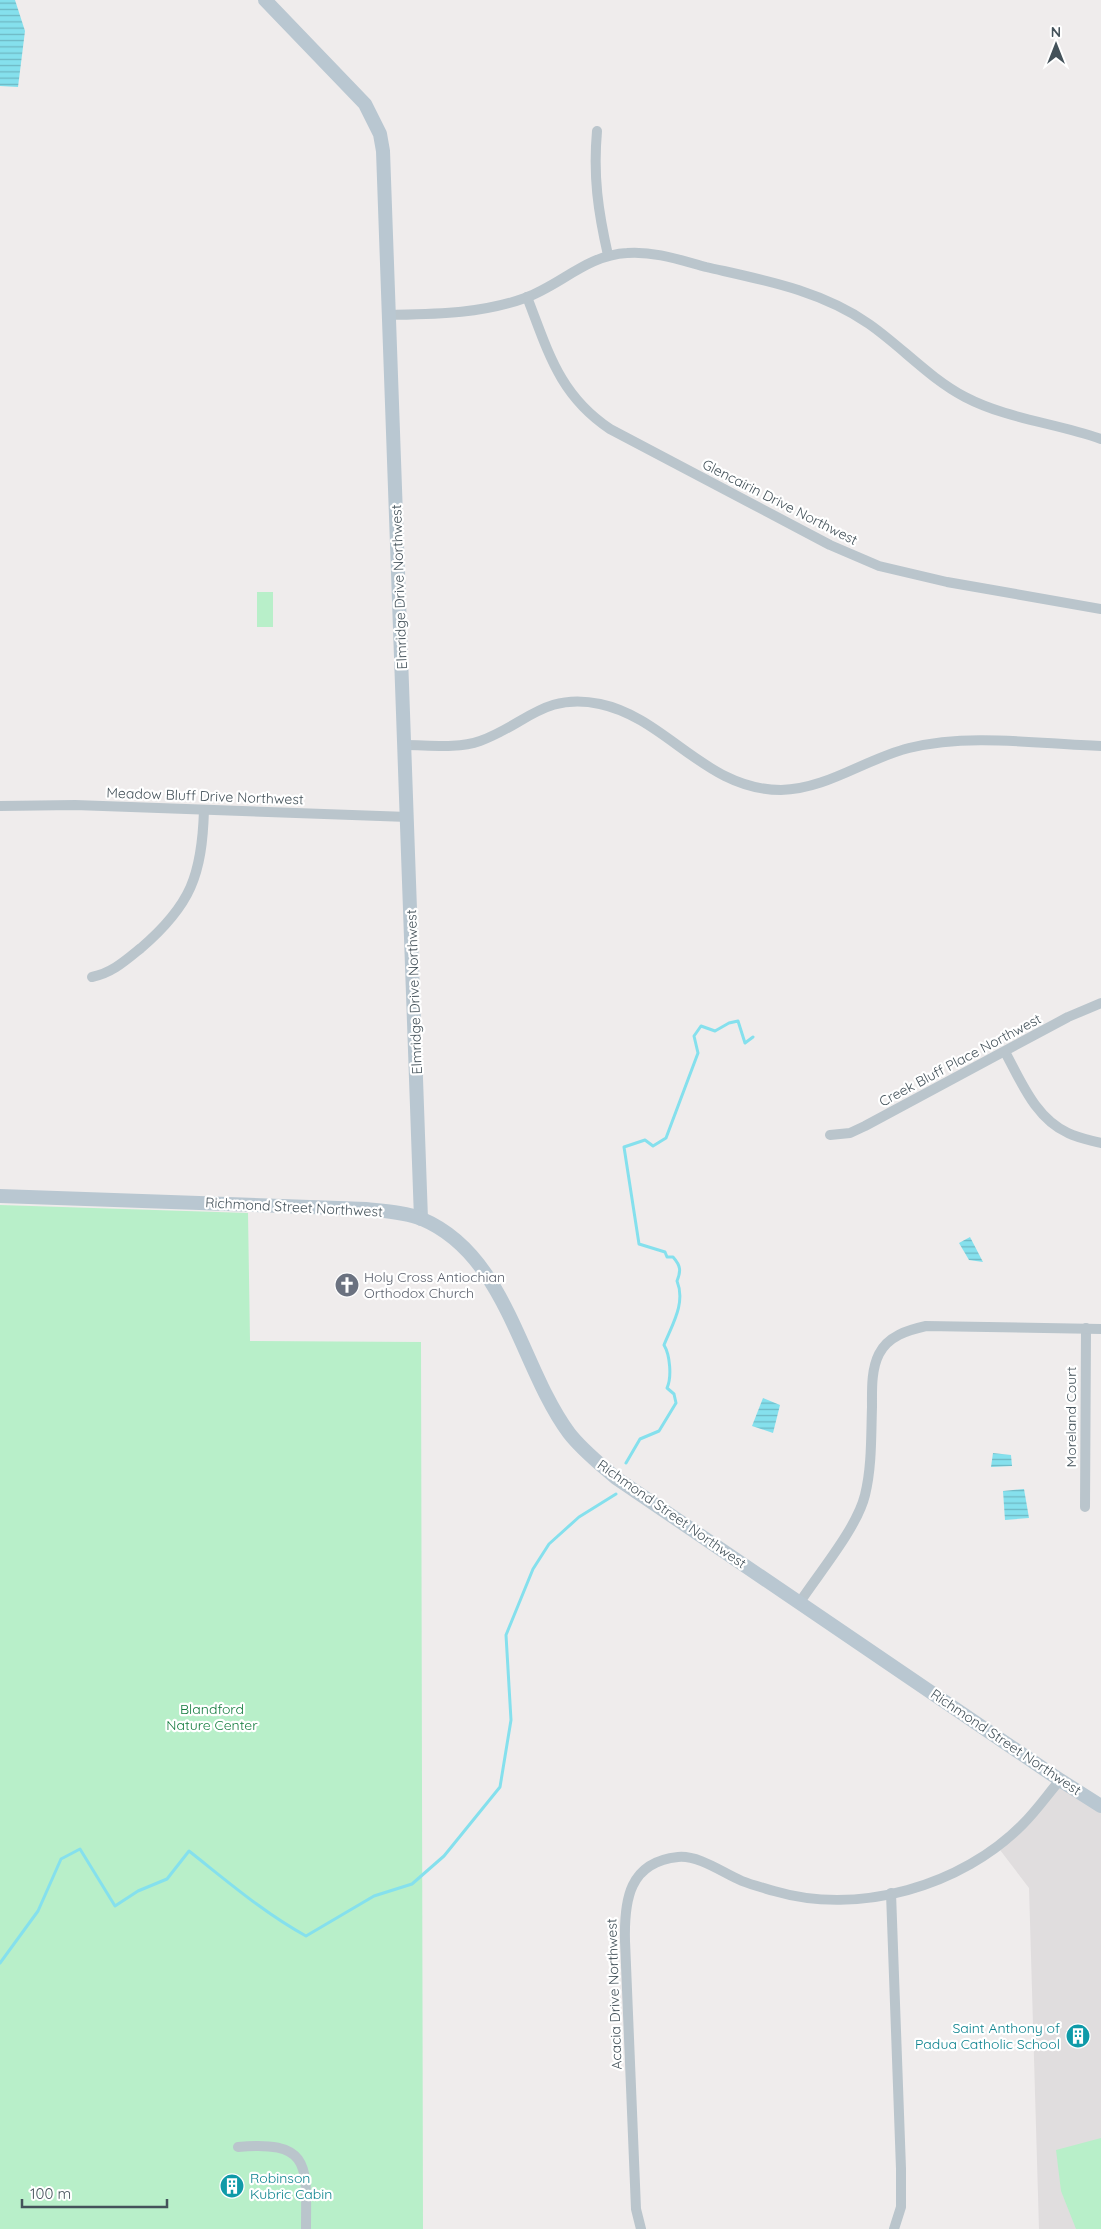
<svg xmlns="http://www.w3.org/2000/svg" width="1101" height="2229" font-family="Quicksand,sans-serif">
<defs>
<pattern id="water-rules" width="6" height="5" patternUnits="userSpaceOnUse" patternTransform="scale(1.25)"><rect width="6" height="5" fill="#85e0ed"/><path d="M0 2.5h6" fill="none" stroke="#6eb8c3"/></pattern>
</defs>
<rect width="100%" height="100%" fill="#efecec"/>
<!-- education -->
<path fill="#e0ddde" d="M1060 1780 1101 1806V2229H1039L1029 1888 997 1846Z"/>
<!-- green -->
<g fill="#b8efc9">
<rect x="257" y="592" width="16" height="35"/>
<path d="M0 1205 248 1213 250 1341 421 1342 423 2229H0Z"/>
<path d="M1101 2138V2229H1076L1061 2191 1056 2150Z"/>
</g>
<!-- water -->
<g fill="url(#water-rules)">
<path d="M0 0H15L25 31 18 87 0 86Z"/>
<path d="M970 1237 983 1262 969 1260 959 1243Z"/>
<path d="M763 1398 780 1405 773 1433 752 1426Z"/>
<path d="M993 1453 1011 1455 1012 1466 991 1467Z"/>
<path d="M1024 1489 1029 1518 1005 1520 1003 1491Z"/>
</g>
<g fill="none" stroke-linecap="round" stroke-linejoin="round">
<!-- stream -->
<g stroke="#85e0ed" stroke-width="3">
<path d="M626 1463 640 1439 659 1431 676 1403 674 1394 667 1388C672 1377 670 1355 664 1345 672 1325 686 1303 677 1281 681 1271 681 1266 673 1257H667L665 1252 639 1244 624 1147 645 1140 653 1146 666 1138 698 1053 694 1036 701 1026 715 1031 729 1023 738 1021 745 1043 753 1037"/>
<path d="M0 1963 38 1911 61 1859 80 1849 115 1906 138 1891 167 1879 189 1851C227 1881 264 1913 306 1936L374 1896 412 1884 444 1856 500 1787 511 1720 506 1635 533 1569 549 1544 579 1517 616 1494"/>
</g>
<!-- street -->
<g stroke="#bac5cc" stroke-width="10">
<path d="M597 131C593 176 598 211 608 255"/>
<path d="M527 297C548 351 559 395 610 429L830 545 879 566 947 582 1101 609"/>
<path d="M388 315C434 314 481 314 525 298 561 285 587 255 627 253 654 251 680 260 706 267 763 280 820 290 869 324 902 347 929 378 965 397 1007 419 1056 423 1101 439"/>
<path d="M405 745C429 745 457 749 480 741 525 725 544 692 600 704 667 718 705 790 781 790 827 789 865 759 909 748 971 733 1038 744 1101 746"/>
<path d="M0 806 75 805 408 817"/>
<path d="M92 977C112 973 125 961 141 948 191 905 202 875 204 810"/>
<path d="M1005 1052C1021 1081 1035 1118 1068 1133 1078 1138 1090 1140 1101 1143"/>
<path d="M830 1135 850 1133 865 1126 1068 1017 1101 1003"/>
<path d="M1085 1507 1086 1328"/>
<path d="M800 1602C819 1573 857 1528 865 1495 872 1467 871 1435 872 1407 872 1390 871 1370 879 1354 888 1336 908 1330 926 1326L1101 1329"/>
<path d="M891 1893 901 2169V2207L894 2229"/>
<path d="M238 2147C313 2140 306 2168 306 2229"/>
<path d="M641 2229 636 2209 625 1941C624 1900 629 1862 678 1857 699 1855 723 1873 742 1881 752 1885 764 1888 774 1891 859 1916 962 1886 1023 1824 1037 1810 1048 1794 1060 1780"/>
</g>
<!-- secondary -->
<g stroke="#b9c7d1" stroke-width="14">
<path d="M265 0 365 104 380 134 383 151 421 1219"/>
<path d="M0 1196 366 1209C384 1211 405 1212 422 1219 507 1255 520 1367 569 1433 582 1450 600 1464 616 1478L1060 1780 1101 1806"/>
</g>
</g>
<!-- icons -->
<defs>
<symbol id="church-disc" viewBox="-11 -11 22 22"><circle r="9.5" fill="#6b7280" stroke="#fff"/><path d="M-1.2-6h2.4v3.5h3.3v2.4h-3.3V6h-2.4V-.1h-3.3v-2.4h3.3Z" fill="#fff"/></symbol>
<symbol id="building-disc" viewBox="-11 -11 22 22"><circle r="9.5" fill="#0f9aa8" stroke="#fff"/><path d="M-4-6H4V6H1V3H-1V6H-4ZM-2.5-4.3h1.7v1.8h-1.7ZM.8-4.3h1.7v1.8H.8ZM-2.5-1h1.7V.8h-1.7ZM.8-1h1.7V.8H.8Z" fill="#fff"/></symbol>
</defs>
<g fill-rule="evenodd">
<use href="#church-disc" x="333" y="1271" width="28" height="28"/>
<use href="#building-disc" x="1064" y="2022" width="28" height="28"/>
<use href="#building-disc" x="218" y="2172" width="28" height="28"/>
</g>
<g text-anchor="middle" stroke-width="4.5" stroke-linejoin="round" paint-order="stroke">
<!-- street labels -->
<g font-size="14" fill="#44525a" stroke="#fff">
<text transform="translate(780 502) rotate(27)" y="5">Glencairin Drive Northwest</text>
<text transform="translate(399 587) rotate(-92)" y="5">Elmridge Drive Northwest</text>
<text transform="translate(205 796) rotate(2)" y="5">Meadow Bluff Drive Northwest</text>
<text transform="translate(414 992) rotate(-92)" y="5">Elmridge Drive Northwest</text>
<text transform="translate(960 1060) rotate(-28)" y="5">Creek Bluff Place Northwest</text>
<text transform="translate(294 1207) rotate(3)" y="5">Richmond Street Northwest</text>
<text transform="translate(1071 1417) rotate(-90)" y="5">Moreland Court</text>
<text transform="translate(672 1514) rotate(35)" y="5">Richmond Street Northwest</text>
<text transform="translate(1006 1742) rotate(34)" y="5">Richmond Street Northwest</text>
<text transform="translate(614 1994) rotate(-92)" y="5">Acacia Drive Northwest</text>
</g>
<!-- worship labels -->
<g font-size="14" fill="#5b616d" stroke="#fff" text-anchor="start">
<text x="364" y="1282">Holy Cross Antiochian<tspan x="364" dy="16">Orthodox Church</tspan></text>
</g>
<!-- park labels -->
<g font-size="14" fill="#157c3f" stroke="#fff">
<text x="212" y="1714">Blandford<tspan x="212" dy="16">Nature Center</tspan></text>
</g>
<!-- culture labels -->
<g font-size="14" fill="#0d838f" stroke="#fff" text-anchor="end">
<text x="1060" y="2033">Saint Anthony of<tspan x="1060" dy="16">Padua Catholic School</tspan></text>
<text x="250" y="2183" text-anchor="start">Robinson<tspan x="250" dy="16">Kubric Cabin</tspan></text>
</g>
</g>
<!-- north arrow -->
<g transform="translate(1056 45)" stroke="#ffffff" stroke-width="4" paint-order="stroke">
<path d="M0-4L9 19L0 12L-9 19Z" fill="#44525a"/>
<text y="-8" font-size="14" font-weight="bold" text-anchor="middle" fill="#44525a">N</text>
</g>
<!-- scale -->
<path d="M22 2199v8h145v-8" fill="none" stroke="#44525a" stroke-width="2.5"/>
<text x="30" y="2199" font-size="15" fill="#44525a" stroke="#ffffff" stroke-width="4" paint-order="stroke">100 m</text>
</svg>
